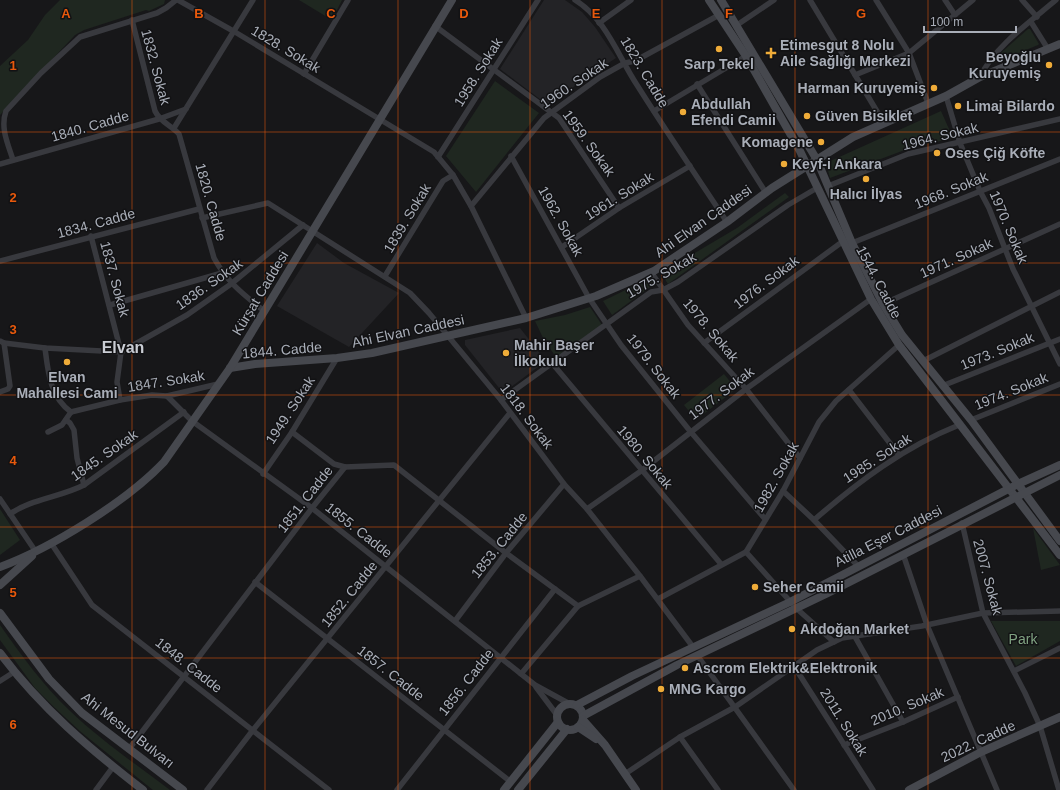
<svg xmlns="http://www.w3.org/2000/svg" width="1060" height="790" font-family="Arial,sans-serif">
<rect width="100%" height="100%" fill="#171719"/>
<!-- built -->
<g fill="#232326">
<path d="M544 0H565L582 12 595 27 616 58 581 81 549 106 500 69Z"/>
<path d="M317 243 344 263 399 293 349 347 277 306Z"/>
<path d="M520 328 546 361 503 393 465 345V340Z"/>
</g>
<!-- green -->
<g fill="#1f2720">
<path d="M60 0H165L164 4 149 11 146 10 84 30 75 35 0 115V66L28 40 45 15Z"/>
<path d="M299 0H342L332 20Z"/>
<path d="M1028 29H1030L1039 44 1038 45 992 64 994 59Z"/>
<path d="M495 81 539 113 476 192 446 156Z"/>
<path d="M941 111 953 138 910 148 830 178 826 163Z"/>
<path d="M785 193 789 197 668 284 661 273 737 228Z"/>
<path d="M650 278 654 284 612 315 603 301Z"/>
<path d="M590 307 602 325 556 357 544 340 535 321 565 315Z"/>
<path d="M724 374 736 389 696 420 684 405Z"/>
<path d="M0 509 20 540 0 555Z"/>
<path d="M1033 528 1060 565 1041 570Z"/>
<path d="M991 621H1060V641L1016 666Z"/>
<path d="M0 625C21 655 43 685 69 710 100 740 136 764 170 790H153L81 732 54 707 35 688 0 640Z"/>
</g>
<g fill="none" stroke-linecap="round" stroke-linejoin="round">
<!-- street -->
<g stroke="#38393e" stroke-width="5.5">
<path d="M178 0 235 32 434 152 453 175 471 206 526 318"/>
<path d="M575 0C606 19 618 56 637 85 666 131 697 177 727 222"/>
<path d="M810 0 884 123"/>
<path d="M876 0 909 53 928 103"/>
<path d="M945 0 955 15"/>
<path d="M1022 0 1037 17"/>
<path d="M132 20 155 111C160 122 171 125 179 134L214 258C227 282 243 294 264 311"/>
<path d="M1031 22 1048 49"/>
<path d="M599 23 631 0"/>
<path d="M737 25 774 0"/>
<path d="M435 26 559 118 619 208"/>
<path d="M304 74 348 0"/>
<path d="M855 75 909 53 973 0"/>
<path d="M980 77C994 47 1031 21 1056 0"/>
<path d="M697 84 766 193"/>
<path d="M946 96 960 143 980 191 989 208 1013 269 1060 364"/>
<path d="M654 111 746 56"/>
<path d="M174 128 253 0"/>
<path d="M511 156 589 298 621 345 690 431 765 519"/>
<path d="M438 157 538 0"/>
<path d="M13 160C8 144 0 128 6 111L41 73 80 37 157 13 166 8 176 0"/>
<path d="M0 164 159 119 186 109"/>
<path d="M828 186 908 154 1060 119"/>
<path d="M471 206 544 118 600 77 625 63 635 61 719 15"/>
<path d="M202 218 268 203 410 293 429 313 501 400 564 484 587 509 640 576 693 647"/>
<path d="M91 236 121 352 117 382 120 400"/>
<path d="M852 243 1060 159"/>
<path d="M562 247 619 208 690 166"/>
<path d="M0 261 199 209"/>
<path d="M651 272 688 325 746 389 800 458"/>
<path d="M385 276 443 181 453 175"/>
<path d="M883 304 1060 224"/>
<path d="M110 305 222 273"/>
<path d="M0 341 4 343 45 348 121 352"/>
<path d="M704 343 842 242"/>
<path d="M45 348C48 372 50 397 71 412"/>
<path d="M121 352 187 315 231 284 303 225"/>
<path d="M923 361 1060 292"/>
<path d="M552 363 721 564"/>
<path d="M942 386 1060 339"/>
<path d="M849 390 899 455"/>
<path d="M0 392 8 389 10 386 4 343"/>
<path d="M167 396 192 421 312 508 535 685 568 703"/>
<path d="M501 400 651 292 663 290 678 282 788 205 817 188"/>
<path d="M71 412 120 400 152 395 167 396 218 384"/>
<path d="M66 420 70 423 74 430 77 458 84 485"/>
<path d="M971 420 1060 384"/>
<path d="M48 432 62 425 71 412"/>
<path d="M292 432 334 464 345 467 394 465 506 553 578 606"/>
<path d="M263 474 292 432 337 358"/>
<path d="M783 491 814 520 858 566"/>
<path d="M0 499 36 552"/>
<path d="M587 509 641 471 746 389 871 299"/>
<path d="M10 514C31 499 61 497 84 485L184 412"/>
<path d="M814 520C858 482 904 447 959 425"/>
<path d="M962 523 983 613 1025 693 1040 726 1059 790"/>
<path d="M51 543 92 605 329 790"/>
<path d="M746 552 796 608 834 642"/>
<path d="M903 554 927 625 997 790"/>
<path d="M255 582 511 782"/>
<path d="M658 599 746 552 783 491 819 422 836 401 899 345"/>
<path d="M455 621 506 553 564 484"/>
<path d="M854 635 903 722"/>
<path d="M697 655 794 790"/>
<path d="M794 666 873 790"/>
<path d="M1014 671 1060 648"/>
<path d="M521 674 578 606 640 576"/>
<path d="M0 681 14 672"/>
<path d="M536 687 557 715"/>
<path d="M680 737 718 790"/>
<path d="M844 745 903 722 958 697"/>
<path d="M129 749 312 508 345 467"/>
<path d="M625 774 680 737 735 707 817 650 842 638 922 626 983 613 1060 611"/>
<path d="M96 790 113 767"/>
<path d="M207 790 253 730 510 413"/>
<path d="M397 790 555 589"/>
</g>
<!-- secondary -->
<g stroke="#46484e" stroke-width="8">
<path d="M709 0 746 56 800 151 871 299 899 345 1060 555"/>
<path d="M721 0 817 160 852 243 883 304 902 335 971 420 1060 541"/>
<path d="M230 368 255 364 337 358 372 353 526 318 596 296 654 271 727 222 772 188 853 137 946 96 980 77 1060 44"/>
<path d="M0 567C51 548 126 502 164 462L230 368 452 0"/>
<path d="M0 585 32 556"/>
<path d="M0 613 49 679 82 713 183 790"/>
<path d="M0 653C41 708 90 749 143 790"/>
<circle cx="570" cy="717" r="13"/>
<path d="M577 705 632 676 790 602 1018 484 1060 465"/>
<path d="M583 716 677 665 826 594 1060 475"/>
<path d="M583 720 605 745 636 790"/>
<path d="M578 727 596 739"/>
<path d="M504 790 558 722"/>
<path d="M518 790 567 729"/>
<path d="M909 790 981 752 1060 717"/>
</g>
</g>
<!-- grid -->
<path fill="none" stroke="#e8590c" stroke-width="1" stroke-opacity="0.55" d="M132 0V790M265 0V790M398 0V790M530 0V790M662 0V790M795 0V790M928 0V790M0 132H1060M0 263H1060M0 395H1060M0 527H1060M0 658H1060"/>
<!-- markers -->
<g fill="#efac39" stroke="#121214" stroke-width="1.5">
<circle cx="719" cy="49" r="4"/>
<path d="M769 47h4v4h4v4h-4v4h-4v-4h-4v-4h4z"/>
<circle cx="1049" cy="65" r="4"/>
<circle cx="934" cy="88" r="4"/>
<circle cx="958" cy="106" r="4"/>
<circle cx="683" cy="112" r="4"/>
<circle cx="807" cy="116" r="4"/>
<circle cx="821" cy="142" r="4"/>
<circle cx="937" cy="153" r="4"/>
<circle cx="784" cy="164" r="4"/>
<circle cx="866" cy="179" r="4"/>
<circle cx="506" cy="353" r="4"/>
<circle cx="67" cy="362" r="4"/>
<circle cx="755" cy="587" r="4"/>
<circle cx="792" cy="629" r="4"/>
<circle cx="685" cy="668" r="4"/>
<circle cx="661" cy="689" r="4"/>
</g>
<g text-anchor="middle" stroke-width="3" stroke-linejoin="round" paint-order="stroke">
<!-- poi labels -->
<g font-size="14" font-weight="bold" fill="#a9aeb8" stroke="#121214" text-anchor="start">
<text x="780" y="50">Etimesgut 8 Nolu<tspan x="780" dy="16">Aile Sağlığı Merkezi</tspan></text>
<text x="1041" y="62" text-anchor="end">Beyoğlu<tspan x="1041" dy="16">Kuruyemiş</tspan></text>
<text x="719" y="69" text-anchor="middle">Sarp Tekel</text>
<text x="926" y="93" text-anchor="end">Harman Kuruyemiş</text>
<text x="691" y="109">Abdullah<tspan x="691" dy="16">Efendi Camii</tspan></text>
<text x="966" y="111">Limaj Bilardo</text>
<text x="815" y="121">Güven Bisiklet</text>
<text x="813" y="147" text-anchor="end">Komagene</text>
<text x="945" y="158">Oses Çiğ Köfte</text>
<text x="792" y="169">Keyf-i Ankara</text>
<text x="866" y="199" text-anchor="middle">Halıcı İlyas</text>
<text x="514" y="350">Mahir Başer<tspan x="514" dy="16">İlkokulu</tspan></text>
<text x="67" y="382" text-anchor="middle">Elvan<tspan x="67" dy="16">Mahallesi Cami</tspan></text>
<text x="763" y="592">Seher Camii</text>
<text x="800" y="634">Akdoğan Market</text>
<text x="693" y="673">Ascrom Elektrik&amp;Elektronik</text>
<text x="669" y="694">MNG Kargo</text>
</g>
<!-- street labels -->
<g font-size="14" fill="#a9aeb8" stroke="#121214">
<text transform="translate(286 49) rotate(31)" y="5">1828. Sokak</text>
<text transform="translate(156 67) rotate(75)" y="5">1832. Sokak</text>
<text transform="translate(478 72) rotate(-58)" y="5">1958. Sokak</text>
<text transform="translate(645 72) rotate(59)" y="5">1823. Cadde</text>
<text transform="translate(574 83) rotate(-34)" y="5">1960. Sokak</text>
<text transform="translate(90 126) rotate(-16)" y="5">1840. Cadde</text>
<text transform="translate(940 136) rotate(-14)" y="5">1964. Sokak</text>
<text transform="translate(589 143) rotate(54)" y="5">1959. Sokak</text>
<text transform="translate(951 190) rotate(-22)" y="5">1968. Sokak</text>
<text transform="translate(619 196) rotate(-32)" y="5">1961. Sokak</text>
<text transform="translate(211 202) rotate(74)" y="5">1820. Cadde</text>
<text transform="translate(407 218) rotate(-59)" y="5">1839. Sokak</text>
<text transform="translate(561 221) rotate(61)" y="5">1962. Sokak</text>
<text transform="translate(703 221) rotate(-35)" y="5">Ahi Elvan Caddesi</text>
<text transform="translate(96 223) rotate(-15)" y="5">1834. Cadde</text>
<text transform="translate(1009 227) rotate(67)" y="5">1970. Sokak</text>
<text transform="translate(956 258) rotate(-24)" y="5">1971. Sokak</text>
<text transform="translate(661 275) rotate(-30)" y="5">1975. Sokak</text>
<text transform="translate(115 279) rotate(75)" y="5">1837. Sokak</text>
<text transform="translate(766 282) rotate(-37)" y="5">1976. Sokak</text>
<text transform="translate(879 282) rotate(62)" y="5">1544. Cadde</text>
<text transform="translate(209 284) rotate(-35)" y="5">1836. Sokak</text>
<text transform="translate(260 293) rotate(-59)" y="5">Kürşat Caddesi</text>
<text transform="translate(711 330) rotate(50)" y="5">1978. Sokak</text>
<text transform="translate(408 331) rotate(-12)" y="5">Ahi Elvan Caddesi</text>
<text transform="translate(282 350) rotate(-5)" y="5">1844. Cadde</text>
<text transform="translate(997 351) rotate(-22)" y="5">1973. Sokak</text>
<text transform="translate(654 366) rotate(52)" y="5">1979. Sokak</text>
<text transform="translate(166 381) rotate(-9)" y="5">1847. Sokak</text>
<text transform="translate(1011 391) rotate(-22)" y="5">1974. Sokak</text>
<text transform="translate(721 393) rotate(-37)" y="5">1977. Sokak</text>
<text transform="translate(290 410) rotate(-57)" y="5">1949. Sokak</text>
<text transform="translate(527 416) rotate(53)" y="5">1818. Sokak</text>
<text transform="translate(104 455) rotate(-35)" y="5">1845. Sokak</text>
<text transform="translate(645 457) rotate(50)" y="5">1980. Sokak</text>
<text transform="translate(877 458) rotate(-33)" y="5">1985. Sokak</text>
<text transform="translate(776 477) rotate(-61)" y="5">1982. Sokak</text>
<text transform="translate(305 499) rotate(-52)" y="5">1851. Cadde</text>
<text transform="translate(359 530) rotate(38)" y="5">1855. Cadde</text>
<text transform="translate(888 536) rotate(-27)" y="5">Atilla Eşer Caddesi</text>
<text transform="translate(499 545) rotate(-51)" y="5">1853. Cadde</text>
<text transform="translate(988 577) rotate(75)" y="5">2007. Sokak</text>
<text transform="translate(349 594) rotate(-51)" y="5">1852. Cadde</text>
<text transform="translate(189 665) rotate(38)" y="5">1848. Cadde</text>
<text transform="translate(391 673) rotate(38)" y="5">1857. Cadde</text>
<text transform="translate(466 682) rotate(-52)" y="5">1856. Cadde</text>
<text transform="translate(907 706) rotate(-23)" y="5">2010. Sokak</text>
<text transform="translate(844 722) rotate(58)" y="5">2011. Sokak</text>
<text transform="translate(128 730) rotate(38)" y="5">Ahi Mesud Bulvarı</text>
<text transform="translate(978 741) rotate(-25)" y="5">2022. Cadde</text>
</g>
<!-- park labels -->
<g font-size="14" fill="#80a382" stroke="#121214">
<text x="1023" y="644">Park</text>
</g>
<!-- quarter labels -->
<g font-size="16" font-weight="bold" fill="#cacdd4" stroke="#121214">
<text x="123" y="353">Elvan</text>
</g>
</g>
<g font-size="13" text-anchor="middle" font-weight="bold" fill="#e8590c" stroke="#121214" stroke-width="3" stroke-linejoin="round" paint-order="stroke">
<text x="66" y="18">A</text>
<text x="199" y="18">B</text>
<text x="331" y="18">C</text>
<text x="464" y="18">D</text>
<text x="596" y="18">E</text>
<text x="729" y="18">F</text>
<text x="861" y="18">G</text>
<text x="13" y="70">1</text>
<text x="13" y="202">2</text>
<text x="13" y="334">3</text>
<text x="13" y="465">4</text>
<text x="13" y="597">5</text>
<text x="13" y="729">6</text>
</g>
<!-- scale -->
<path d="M924 26v6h92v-6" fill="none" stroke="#a9aeb8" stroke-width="2"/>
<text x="930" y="26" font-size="12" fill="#a9aeb8" stroke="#121214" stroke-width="3" paint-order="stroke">100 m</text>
</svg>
